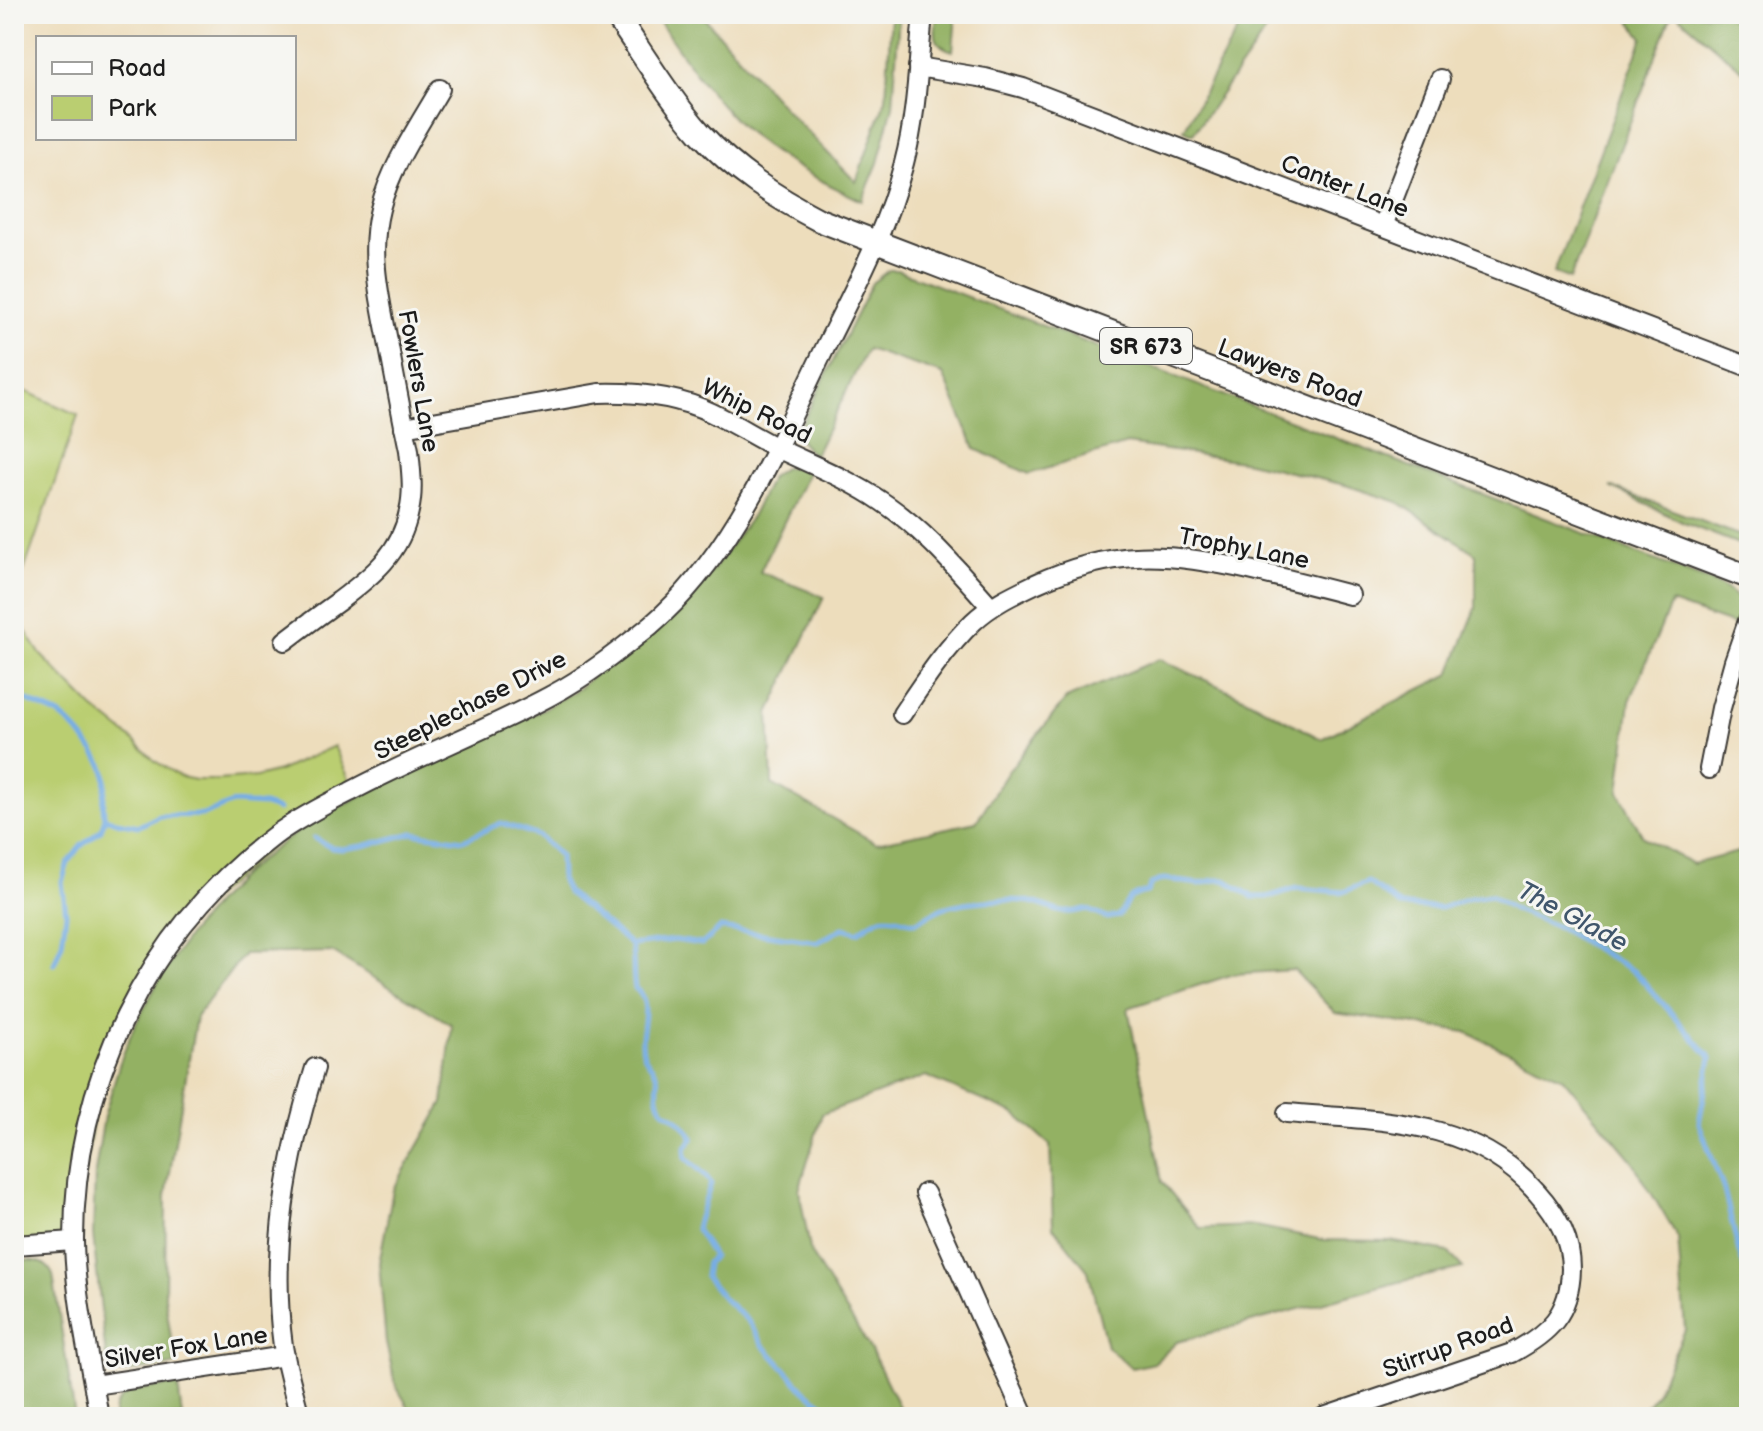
<svg xmlns="http://www.w3.org/2000/svg" width="1763" height="1431" font-family="'Balsamiq Sans',sans-serif">
<rect width="100%" height="100%" fill="#f6f6f2"/>
<filter id="ink" filterUnits="userSpaceOnUse"><feTurbulence type="fractalNoise" baseFrequency=".0125" numOctaves="2"/><feDisplacementMap in="SourceGraphic" scale="16" xChannelSelector="R" yChannelSelector="G"/><feConvolveMatrix kernelMatrix="1 2 1 2 8 2 1 2 1" color-interpolation-filters="sRGB"/></filter>
<filter id="wash" filterUnits="userSpaceOnUse"><feTurbulence type="fractalNoise" baseFrequency=".006" numOctaves="4" result="noise"/><feDisplacementMap in="SourceGraphic" scale="32" xChannelSelector="R" yChannelSelector="G"/><feGaussianBlur stdDeviation="1.8" result="paint"/><feColorMatrix in="noise" values="0 0 0 0 0 0 0 0 0 0 0 0 0 0 0 0 0 1.4 0 .05"/><feComposite in="paint" operator="in"/></filter>
<g filter="url(#wash)">
<rect width="100%" height="100%" fill="#edddbc"/>
<!-- green -->
<path fill="#bace71" stroke="#6b7546" stroke-width="2" d="M14 386 78 415 17 591 20 615 25 630 41 655 93 708 132 739 155 761 181 777 196 780H218L256 777 279 771 334 746 350 781 313 810 181 926 99 1080 74 1241 14 1245Z"/>
<!-- forest -->
<g fill="#93b163" stroke="#586640" stroke-width="2">
<path d="M654 14H701L787 111 856 182 886 98 891 14H899L893 106 878 163 862 201C818 180 767 154 733 118 703 86 678 50 654 14Z"/>
<path d="M937 14H956L953 51C931 45 935 32 937 14Z"/>
<path d="M1246 14H1278L1193 134 1184 130Z"/>
<path d="M1625 14H1672L1570 279 1554 273 1643 38Z"/>
<path d="M1676 14H1726L1749 36V76Z"/>
<path d="M889 270H897L1720 585C1740 598 1745 602 1736 626L1671 603 1630 701 1619 792 1643 837 1693 864 1749 849V1417H1637L1655 1395 1685 1330 1678 1238 1631 1159 1563 1078 1466 1032 1335 1013 1294 970 1234 974 1128 1008 1162 1182 1200 1228 1256 1226 1324 1240 1390 1241 1448 1252 1463 1268 1399 1282 1177 1342 1154 1363 1132 1368 1107 1347 1088 1271 1053 1227 1050 1145 1015 1114 926 1076 822 1114 799 1190 811 1254 871 1350 904 1417H414L396 1386 386 1343 379 1263 393 1190 443 1103 452 1025 332 952 244 954 196 1017 166 1196 165 1297 175 1365 119 1373 110 1367 106 1358 93 1235 95 1172 104 1116 120 1062 133 1029 159 980 190 933 217 901 247 871 279 845 313 821 362 795 536 713 578 689 713 570 753 514 771 477 784 468 794 467 808 472 760 572 824 597 769 713 772 784 876 843 976 822 1009 770 1066 699 1159 659 1243 697 1321 739 1450 674 1476 608V554L1398 502 1345 485 1248 462 1127 444 1029 474 975 449 943 374 867 349 815 455C805 448 796 441 800 427L872 283Z"/>
<path d="M1611 487 1749 539V548L1684 523Z"/>
<path d="M14 1260C31 1260 45 1258 53 1275L75 1417H14Z"/>
<path d="M178 1385 182 1417H114C113 1386 154 1388 178 1385Z"/>
</g>
<g fill="none" stroke-linecap="round" stroke-linejoin="round">
<!-- stream -->
<g stroke="#76ade5" stroke-width="5">
<path d="M14 693C28 703 44 707 59 715 72 723 99 755 104 769 110 785 99 802 105 818"/>
<path d="M105 818 117 822 139 826 159 816 203 815 233 803 264 805 279 810"/>
<path d="M314 838 332 848 342 849 363 846 413 833 463 840 501 823 539 836 560 856 561 879 567 892 631 945 675 940 702 944 720 928 818 942 843 928 858 932C883 913 885 915 915 923 924 918 933 912 943 908 963 901 1010 898 1031 902 1057 908 1057 917 1086 909L1107 918 1118 916C1129 902 1127 895 1147 892L1151 884 1164 879 1199 884 1214 880H1225L1253 897H1268L1297 888 1343 892 1368 882 1401 906 1441 908 1469 898 1491 895 1515 910 1558 927 1635 972 1711 1058 1699 1123 1724 1190 1739 1252 1749 1279"/>
<path d="M631 945C635 960 632 973 635 988 656 1005 636 1033 644 1055 647 1062 654 1068 657 1076 659 1086 655 1099 662 1108 665 1112 667 1112 672 1115 680 1120 688 1130 693 1138L685 1148 686 1158 703 1173 711 1183C707 1199 699 1213 696 1229L713 1256 707 1263 705 1276 724 1299 748 1321 763 1345 806 1392 837 1414 838 1417"/>
<path d="M54 964 62 943 66 914 62 882 68 863 81 846 101 830 105 818"/>
</g>
</g>
</g>
<g filter="url(#ink)">
<g fill="none" stroke-linecap="round" stroke-linejoin="round">
<defs>
<g id="minor">
<path d="M918 67 985 78 1023 88 1749 367"/>
<path d="M1383 226 1440 79"/>
<path d="M404 427 599 393C638 392 676 396 712 413 735 424 755 437 777 448 812 465 849 479 881 501 925 530 957 569 991 607"/>
<path d="M285 641C303 627 321 614 339 601 372 576 401 553 409 511 414 491 411 470 409 450 401 412 394 374 387 336 379 294 369 252 380 209 391 166 418 127 440 89"/>
<path d="M902 714C923 683 945 649 973 622 991 605 1012 595 1035 584 1113 548 1167 552 1249 570 1283 578 1316 586 1350 595"/>
<path d="M1709 769 1721 708 1734 661 1749 618"/>
<path d="M1287 1113C1378 1121 1471 1117 1537 1192 1556 1213 1571 1239 1571 1269 1570 1314 1549 1333 1512 1353L1324 1417"/>
<path d="M925 1193 1025 1417"/>
<path d="M14 1245 74 1241"/>
<path d="M94 1385 285 1356"/>
<path d="M99 1417C90 1362 75 1297 74 1242 73 1083 147 932 274 836 297 819 324 805 350 792 415 757 485 731 550 696 586 677 619 651 651 625 734 554 777 446 824 350 854 289 887 229 904 163 917 115 918 64 923 14"/>
<path d="M300 1417C294 1393 287 1370 283 1346 270 1252 287 1158 315 1068"/>
</g>
<path id="major" d="M615 14C643 54 668 97 701 134 735 171 775 197 819 220L1749 577"/>
</defs>
<!-- minor casing -->
<use href="#minor" stroke="#3b3934" stroke-width="22"/>
<!-- major casing -->
<use href="#major" stroke="#3b3934" stroke-width="26"/>
<!-- minor -->
<use href="#minor" stroke="#fff" stroke-width="18"/>
<!-- major -->
<use href="#major" stroke="#fff" stroke-width="22"/>
</g>
</g>
<g text-anchor="middle" stroke-width="6" stroke-linejoin="round" paint-order="stroke">
<!-- shield labels -->
<rect fill="#f6f6f2" stroke="#5d5d5c" stroke-width="2" x="1100" y="328" width="92" height="36" rx="6"/>
<g font-size="22" font-weight="bold" fill="#1c1c1c">
<text x="1146" y="354">SR 673</text>
</g>
<!-- street labels -->
<g font-size="24" fill="#1c1c1c" stroke="#f6f6f2">
<text transform="translate(1345 186) rotate(21)" y="8">Canter Lane</text>
<text transform="translate(1290 373) rotate(21)" y="8">Lawyers Road</text>
<text transform="translate(419 381) rotate(80)" y="8">Fowlers Lane</text>
<text transform="translate(757 411) rotate(26)" y="8">Whip Road</text>
<text transform="translate(1244 548) rotate(11)" y="8">Trophy Lane</text>
<text transform="translate(470 705) rotate(-27)" y="8">Steeplechase Drive</text>
<text transform="translate(186 1347) rotate(-9)" y="8">Silver Fox Lane</text>
<text transform="translate(1448 1347) rotate(-20)" y="8">Stirrup Road</text>
</g>
<!-- water labels -->
<g font-size="26" font-style="italic" fill="#40566c" stroke="#f6f6f2">
<text transform="translate(1573 916) rotate(28)" y="9">The Glade</text>
</g>
</g>
<!-- margin -->
<rect width="1763" height="1431" fill="none" stroke="#f6f6f2" stroke-width="48"/>
<!-- legend -->
<rect x="36" y="36" width="260" height="104" fill="#f6f6f2" stroke="#9f9f9c" stroke-width="2"/>
<rect x="52" y="62" width="40" height="12" fill="#ffffff" stroke="#9f9f9c" stroke-width="2"/>
<text x="108" y="76" font-size="24" fill="#1c1c1c">Road</text>
<rect x="52" y="96" width="40" height="24" fill="#bace71" stroke="#9f9f9c" stroke-width="2"/>
<text x="108" y="116" font-size="24" fill="#1c1c1c">Park</text>
</svg>
